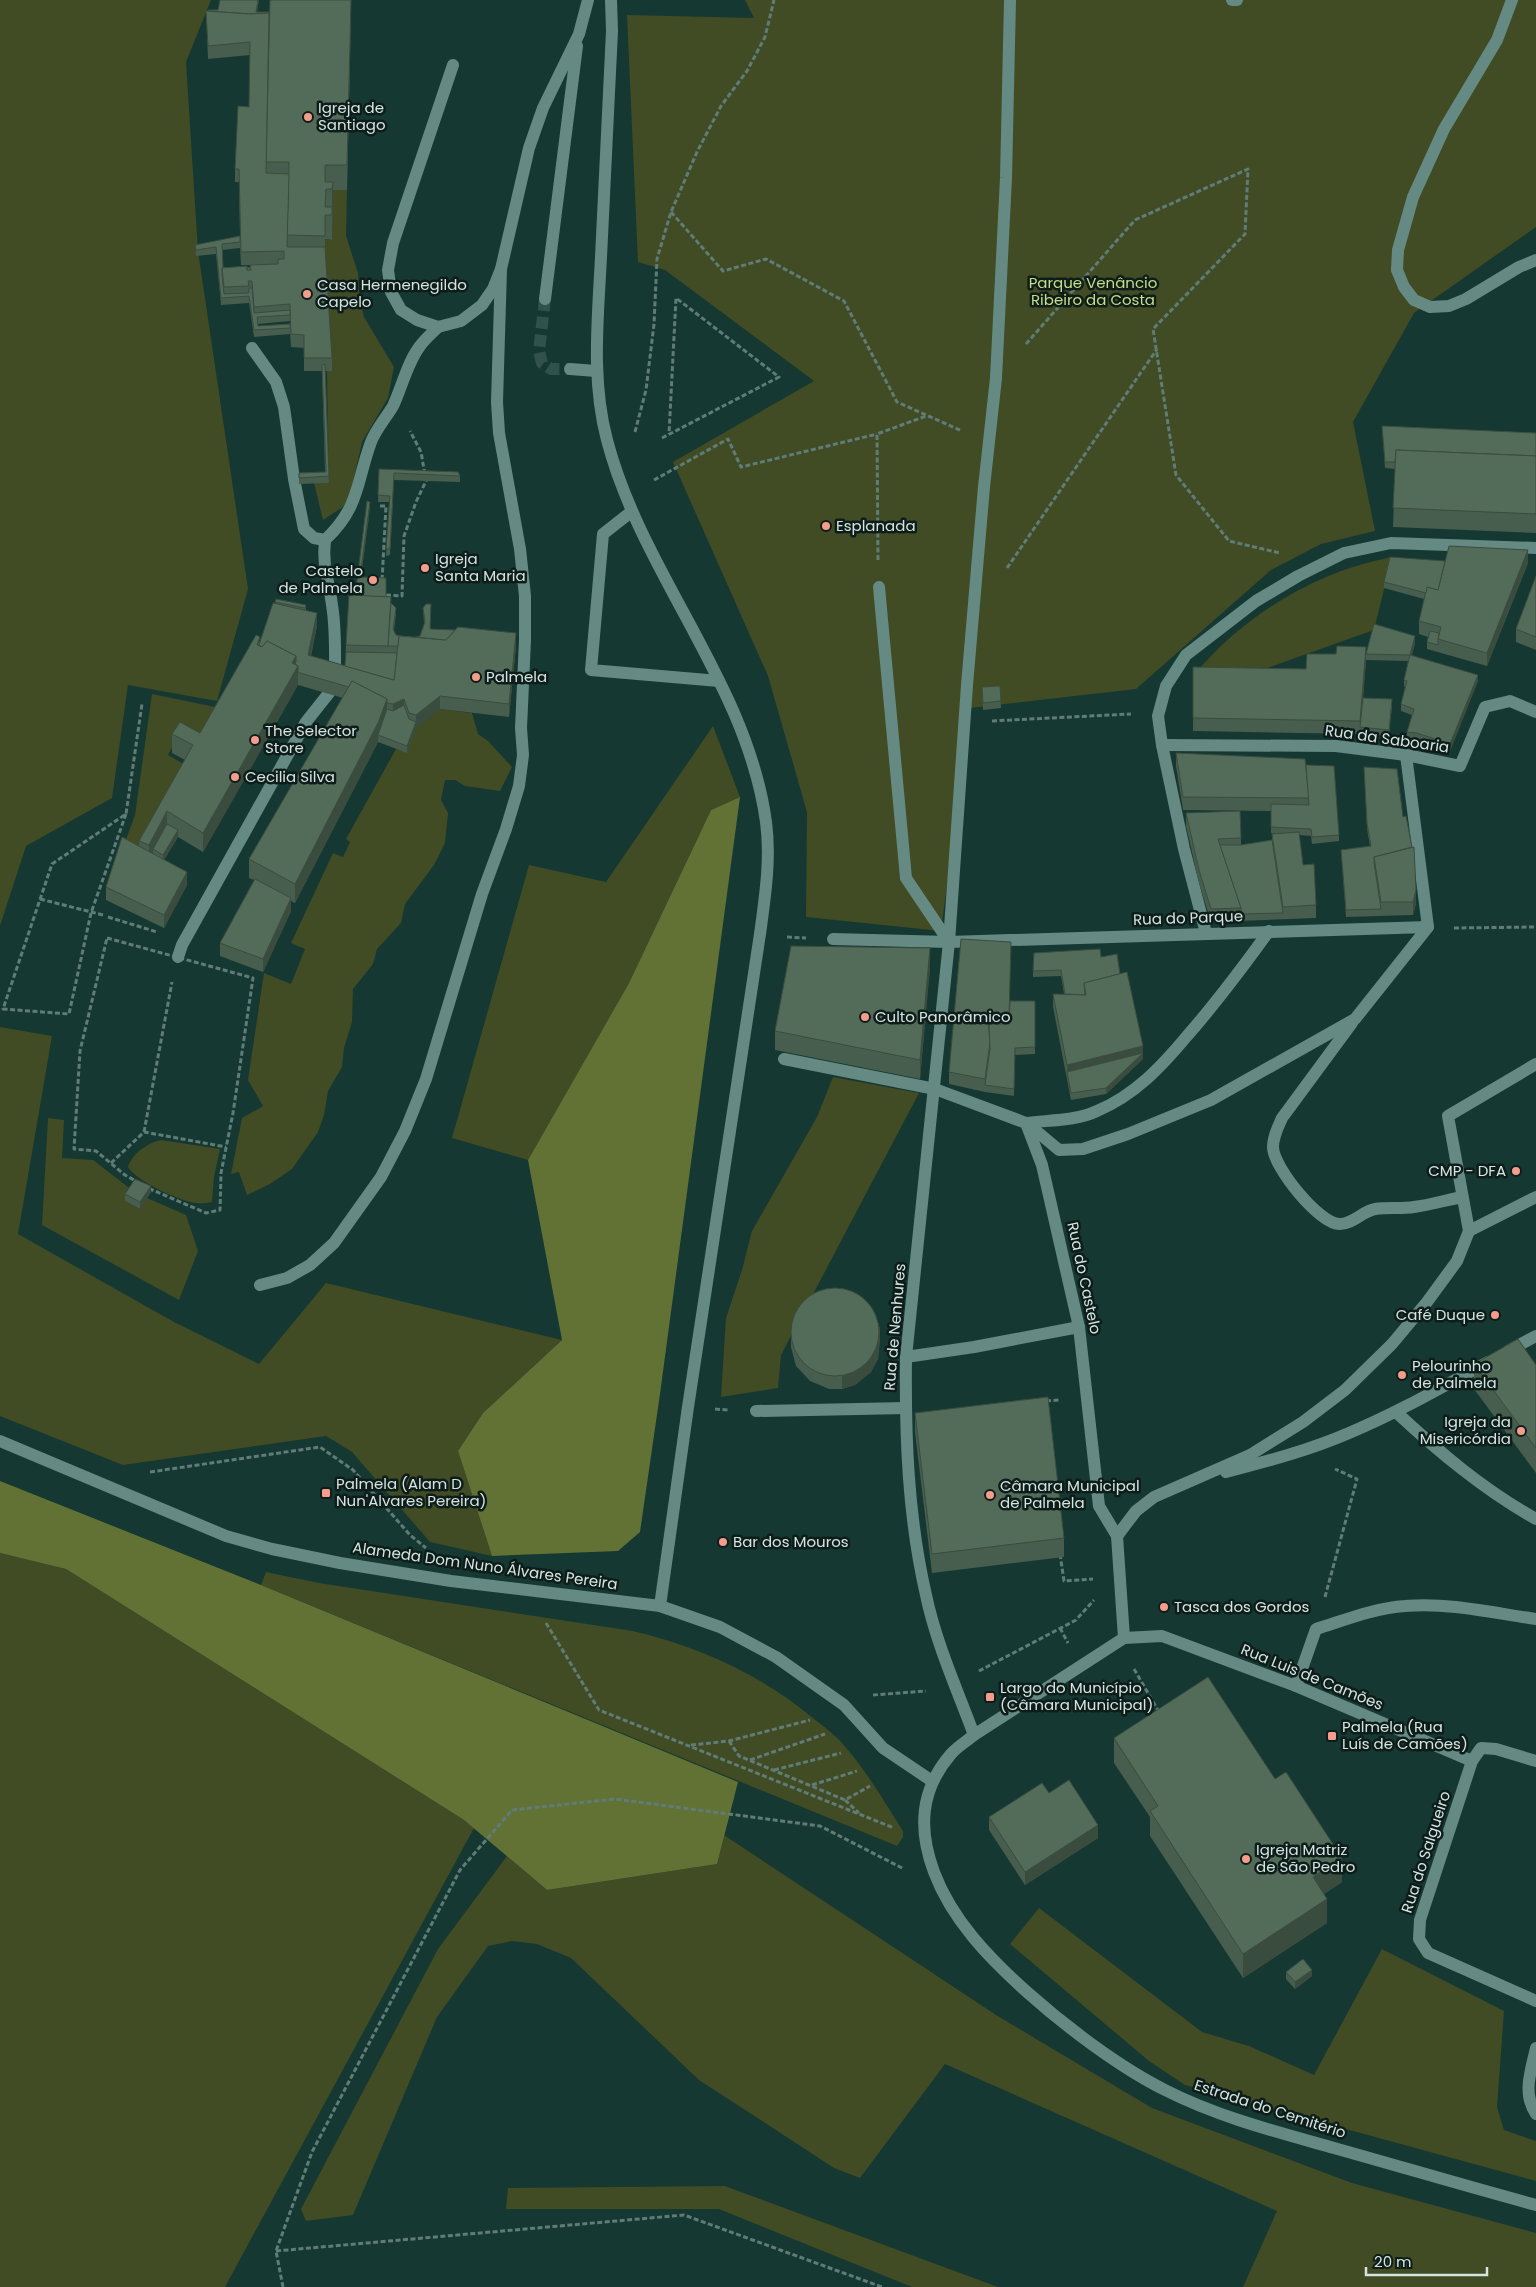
<svg xmlns="http://www.w3.org/2000/svg" width="1536" height="2287" font-family="Poppins,sans-serif">
<rect width="100%" height="100%" fill="#153832"/>
<!-- green -->
<g fill="#414b24">
<path d="M0 0H211L186 62 198 251 248 589 217 701 128 685 112 798 26 846 0 926Z"/>
<path d="M745 0H1536V227L1414 313 1353 422 1375 531 1321 544 1271 570 1136 689 970 708 941 931 806 917 807 812 768 676 673 462 814 381 665 270 638 262 627 15 754 18Z"/>
<path d="M325 190H347L346 236 358 273 359 295 364 317 394 367 388 398 362 442 350 496 343 507 323 520 314 483H329L325 260V239L332 240 325 232 333 206Z"/>
<path d="M1392 557 1374 630 1256 672 1193 676C1242 616 1316 571 1392 557Z"/>
<path d="M152 694 220 708 198 747 178 736 168 755 187 766 136 858 122 850 135 815Z"/>
<path d="M440 709 472 713 478 734 488 741 512 767 500 791 465 786 455 780H445L441 800 448 813 445 843 434 865 405 904 401 923 377 949 373 964 353 989 352 1022 344 1048 342 1067 328 1091 324 1115 318 1132 292 1169 270 1184 247 1195 239 1172 231 1174 242 1118 263 1106 248 1080 264 973 291 984 305 949 291 943 333 853 343 857 350 842 346 839 396 749 407 752 416 728Z"/>
<path d="M713 726 740 797 711 810 629 983 528 1160 452 1138 529 865 606 882Z"/>
<path d="M0 1027 52 1036 18 1234 174 1322 259 1364 326 1283 562 1340 483 1413 458 1451 492 1556 430 1542 352 1452 326 1436 123 1465 0 1416Z"/>
<path d="M833 1077 919 1093 781 1355 778 1388 721 1397 726 1318 742 1270 752 1231 817 1117Z"/>
<path d="M48 1118 64 1120 62 1158 93 1160 132 1190 125 1201 140 1209 147 1198 186 1215 198 1251 179 1300 42 1225Z"/>
<path d="M161 1140 220 1149 214 1177 212 1202C207 1203 201 1204 196 1203 179 1201 136 1181 128 1167 132 1154 147 1143 161 1140Z"/>
<path d="M0 1553 66 1569 464 1820 474 1828 225 2287H0Z"/>
<path d="M266 1572 319 1583 633 1631C700 1647 760 1674 813 1718 823 1726 834 1734 842 1743 866 1770 884 1801 903 1831V1837L897 1846 261 1585Z"/>
<path d="M724 1835 996 2015 1152 2108 1352 2183 1536 2233V2287H1243L1277 2211 945 2064 860 2178 834 2168 699 2080 571 1958 537 1944 512 1941 488 1946 437 2017 353 2215 306 2221 301 2209 438 1949 507 1856 547 1890 717 1864Z"/>
<path d="M1039 1908 1202 2032 1249 2046 1314 2075 1382 1949 1504 2011 1497 2107 1504 2130 1536 2141V2181L1185 2085 1149 2061 1010 1944Z"/>
<path d="M725 2186 998 2287H912L719 2209H506L508 2188Z"/>
</g>
<!-- forest -->
<g fill="#627134">
<path d="M740 797 660 1394 640 1532 618 1551 492 1556 458 1451 483 1413 562 1340 528 1160 629 983 711 810Z"/>
<path d="M0 1481 261 1585 738 1782 717 1864 547 1890 464 1820 66 1569 0 1553Z"/>
</g>
<g fill="none" stroke-linecap="round" stroke-linejoin="round">
<!-- minor-tunnel -->
<path stroke="#31524c" stroke-width="12" stroke-dasharray="12 6" stroke-linecap="butt" d="M545 299 539 351 542 363 551 369H570"/>
<!-- path -->
<g stroke="#607c77" stroke-width="3" stroke-dasharray="5 2.5" stroke-linecap="butt">
<path d="M671 212 723 271 766 259 844 301 897 402 962 431"/>
<path d="M1026 344 1135 220 1248 169 1245 234 1153 329 1176 475 1229 541 1280 553"/>
<path d="M635 432 646 390 654 324 657 259 671 212 697 152 721 106 747 71 765 37 774 0"/>
<path d="M662 438 779 377 676 298 669 434"/>
<path d="M654 480 728 439 741 467 877 434"/>
<path d="M380 506H386L382 581"/>
<path d="M878 560 877 434 926 416"/>
<path d="M1007 568 1157 349"/>
<path d="M386 595 402 596 404 536 416 502 426 481 421 452 410 431"/>
<path d="M992 721 1131 714"/>
<path d="M126 814 91 913 69 1014 3 1009 52 864 126 814 142 704"/>
<path d="M40 899 103 915"/>
<path d="M108 917 157 932"/>
<path d="M1454 928 1536 927"/>
<path d="M787 937 806 938"/>
<path d="M107 938 253 978 233 1113 221 1173 220 1210 206 1213 150 1189 125 1175 96 1151 74 1149 80 1051Z"/>
<path d="M144 1132 172 982"/>
<path d="M111 1163 144 1132 226 1147"/>
<path d="M1046 1401 1059 1400"/>
<path d="M715 1409 728 1410"/>
<path d="M150 1472 320 1447 353 1470 410 1535 426 1548"/>
<path d="M1060 1554 1064 1581 1093 1579"/>
<path d="M1325 1597 1357 1479 1335 1469"/>
<path d="M546 1623 599 1710 894 1828"/>
<path d="M1060 1628 1068 1643"/>
<path d="M1134 1669 1159 1712"/>
<path d="M979 1671 1076 1620 1094 1600"/>
<path d="M873 1695 926 1691"/>
<path d="M729 1741 739 1756 845 1800 870 1786"/>
<path d="M691 1745 729 1741 810 1720"/>
<path d="M750 1760 825 1734"/>
<path d="M774 1770 841 1753"/>
<path d="M812 1785 857 1771"/>
<path d="M845 1800 859 1813"/>
<path d="M276 2251 684 2215 882 2287"/>
<path d="M283 2287 276 2251 312 2152 460 1870 512 1810 615 1799 820 1826 904 1869"/>
</g>
<!-- minor -->
<g stroke="#658a83" stroke-width="12">
<path d="M611 0 612 31C609 107 605 182 601 257 598 318 591 380 607 440 642 574 747 683 766 822 771 859 765 897 760 934L688 1407 660 1606"/>
<path d="M1232 0H1237"/>
<path d="M1512 0 1497 40 1444 129 1413 197 1398 250 1397 270 1404 287 1414 300 1430 307 1449 306 1466 299 1519 267 1536 260"/>
<path d="M453 65 393 243 388 270 391 292 401 310 417 320 438 327 461 321 482 305 493 289 501 269 529 148 543 108 579 34 588 0"/>
<path d="M545 299 577 46"/>
<path d="M252 348 276 382 284 407 294 479 304 529 314 538 325 540C360 507 356 483 371 442 376 429 386 418 393 406 402 387 407 363 420 346 425 339 432 333 438 327"/>
<path d="M570 369 596 371"/>
<path d="M631 512 603 534 591 670 719 681"/>
<path d="M325 540C322 567 329 580 332 605 336 629 335 652 335 676"/>
<path d="M879 587 906 878 949 942"/>
<path d="M1162 745 1336 746 1406 755 1460 766 1485 707 1510 701 1536 712"/>
<path d="M1206 933 1184 849 1162 745 1158 716 1166 686 1186 655 1256 601 1298 576 1344 553 1391 543 1536 548"/>
<path d="M833 939 949 942 1428 927"/>
<path d="M178 957 182 945 306 722 329 693"/>
<path d="M1352 1023 1282 1118C1278 1127 1273 1136 1273 1147 1273 1167 1320 1225 1340 1224 1353 1224 1363 1211 1375 1209 1388 1207 1401 1209 1414 1207 1430 1205 1446 1200 1462 1197"/>
<path d="M784 1059 935 1089 1026 1123 1042 1165 1079 1327 1099 1506 1117 1536"/>
<path d="M1026 1123C1049 1120 1076 1121 1097 1111 1135 1095 1161 1067 1187 1036 1216 1003 1243 967 1269 931"/>
<path d="M1028 1124 1059 1150 1083 1149 1128 1134 1211 1100 1355 1019 1428 927 1406 755"/>
<path d="M1469 1231 1448 1116 1536 1064"/>
<path d="M260 1285 287 1278 310 1265 334 1243 381 1177 405 1131 426 1079 482 894 506 829 519 786 523 755 521 728 525 640V596L520 549 499 433 497 402 501 269"/>
<path d="M1508 1351 1536 1336"/>
<path d="M906 1357 974 1347 1079 1327"/>
<path d="M756 1411 906 1408"/>
<path d="M1396 1412C1439 1452 1484 1490 1536 1519"/>
<path d="M0 1441 226 1536 272 1549 340 1563 451 1581 660 1606 720 1627 776 1657 844 1705 883 1748 932 1781"/>
<path d="M1226 1472C1268 1461 1310 1450 1349 1433 1397 1413 1442 1387 1488 1362"/>
<path d="M1117 1536 1136 1511 1154 1497 1250 1455 1303 1422 1345 1390 1392 1344 1427 1302 1457 1261 1469 1231 1536 1197"/>
<path d="M1117 1536 1124 1638"/>
<path d="M1296 1686 1316 1629C1345 1620 1375 1608 1405 1606 1448 1602 1494 1613 1536 1619"/>
<path d="M974 1735C957 1689 936 1643 926 1595 908 1517 905 1437 906 1357L949 942 967 685 984 487 996 378 1006 178 1010 0"/>
<path d="M1472 1761 1296 1686 1162 1636 1124 1638 974 1735C967 1741 957 1747 951 1754 920 1790 918 1829 934 1872 952 1920 989 1958 1027 1992 1065 2026 1119 2067 1165 2090 1218 2117 1277 2132 1334 2148 1402 2167 1469 2187 1536 2205"/>
<path d="M1536 1761 1496 1749 1481 1748 1472 1761 1420 1920 1419 1939 1428 1953 1536 2001"/>
<path d="M1536 2048C1531 2071 1522 2093 1536 2114"/>
</g>
</g>
<!-- wall -->
<g fill="#475d4d" fill-rule="evenodd">
<path d="M220 0H259L257 12 351 16 347 190H333L332 240 325 239V250L332 358V371H325L329 483 299 484V473L325 472 322 371H304V348L291 347 290 332V334L254 337 249 303 221 305 216 254 196 256 195 245 240 236 239 182H235V169L249 107 250 55 208 59 206 11 218 10ZM240 248 241 265H264L250 267H223L222 250ZM290 321V324L258 326V324Z"/>
<path d="M1382 426 1536 433V533L1393 527 1395 469 1385 468Z"/>
<path d="M379 469 460 476V482L394 480 390 555 386 556 389 502H378Z"/>
<path d="M370 508 361 577 386 597 391 604 396 614 394 630 396 635 415 637 420 636 424 624 423 608 431 629 516 646 509 717 440 709 416 728 407 753 378 742 295 903 291 901V911L263 972 220 956V943L254 880 249 878V859L343 698 298 685 203 852 178 837 164 860 187 885 164 928 106 900V887L139 846V841L185 760 172 753V734L200 733 260 640 275 602 306 605V610L317 626 311 656 345 666 346 645 355 596Z"/>
<path d="M1445 561 1528 563 1487 666 1427 649V642L1428 637 1419 634V621L1424 599 1384 588V582Z"/>
<path d="M1536 576V650L1516 642V629Z"/>
<path d="M1415 643 1412 655 1478 681 1450 751 1417 739 1407 738V732L1412 715 1401 711V704L1405 687 1404 686V680L1408 661 1366 660 1363 698 1392 706 1389 736 1360 734 1193 731V667L1306 669 1336 654H1366Z"/>
<path d="M1000 686 1001 708 983 710 982 687Z"/>
<path d="M1176 753 1306 765 1339 835V841L1312 844 1311 836 1299 835 1303 865 1316 905V918L1211 922 1199 883 1186 826V813L1241 838V845L1272 840V834H1274L1271 833V811L1183 810 1176 766Z"/>
<path d="M1364 767 1403 817 1416 903 1413 915 1346 917 1341 850 1370 846 1367 829Z"/>
<path d="M961 939 1010 1001H1035V1054L1015 1055 1014 1096 985 1092 949 1084V1072Z"/>
<path d="M1101 957 1120 974 1143 1059 1106 1094 1071 1100 1053 1007V994H1064L1061 976 1033 977V971Z"/>
<path d="M930 967 920 1079 775 1050V1031Z"/>
<path d="M151 1192 140 1209 125 1201V1194Z"/>
<path d="M791 1334 880 1339 878 1359 871 1372 855 1385 842 1389H829L810 1381 796 1366 791 1347Z"/>
<path d="M1474 1364 1536 1365V1473L1474 1389Z"/>
<path d="M915 1413 1064 1538V1557L932 1573 915 1432Z"/>
<path d="M1114 1738 1342 1882 1324 1894 1327 1923 1243 1978 1150 1836V1817L1114 1763Z"/>
<path d="M1049 1793 1098 1838 1025 1885 989 1830V1817Z"/>
<path d="M1286 1972 1312 1976 1295 1989 1286 1979Z"/>
</g>
<!-- shaded-wall -->
<g fill="#3a4c3e">
<path d="M258 0H259L256 18V12Z"/>
<path d="M351 0V16L347 190V165Z"/>
<path d="M333 182V206L332 214V189Z"/>
<path d="M370 502V508L360 583V577Z"/>
<path d="M1528 550V563L1487 666V653Z"/>
<path d="M317 613V626L308 668V655Z"/>
<path d="M516 633V646L509 717V704Z"/>
<path d="M1415 636V643L1410 661V655Z"/>
<path d="M1366 647V660L1361 727 1360 721Z"/>
<path d="M296 656 298 666V685L203 852V833Z"/>
<path d="M1478 675V681L1450 751V744Z"/>
<path d="M440 696V709L416 728 407 753V746L416 722V715Z"/>
<path d="M387 699V718L378 735V742L295 903V884Z"/>
<path d="M404 699V712L393 718V704Z"/>
<path d="M167 811V830L153 849V856L149 864V845Z"/>
<path d="M178 830V836L163 862V855Z"/>
<path d="M187 872V885L164 928V915Z"/>
<path d="M1416 890V903L1413 915V902Z"/>
<path d="M291 898V911L263 972V959Z"/>
<path d="M930 948V967L920 1079V1060Z"/>
<path d="M1143 1046V1059L1106 1094V1088L1067 1072V1078V1065Z"/>
<path d="M151 1186V1192L140 1209V1202Z"/>
<path d="M880 1326V1339L878 1359 871 1372 855 1385 842 1389V1376Z"/>
<path d="M1098 1825V1838L1025 1885V1872Z"/>
<path d="M1342 1858V1882L1313 1901V1877Z"/>
<path d="M1327 1899V1923L1243 1978V1954Z"/>
<path d="M1312 1970V1976L1295 1989V1982Z"/>
</g>
<!-- building -->
<g fill="#536c59" stroke="#3a4c3e">
<path d="M220 0H258L256 12H270V20L269 13 250 14 208 11V10H218Z"/>
<path d="M270 0H351L347 165H325V182H333L332 189H326L325 207H332V215H325V236L287 235 289 162H266Z"/>
<path d="M206 11 250 14 269 13 266 173 289 174 287 247H325L332 358H304V335L291 334 290 304 254 307 252 281H248L249 286 224 287 222 268 247 266V270H251L250 265 278 264V259H284V251L241 252 239 169H235L238 106 249 107 250 42 208 46Z"/>
<path d="M240 236V242L222 244 223 267 222 268V274L224 294 249 293V288H252L254 313 290 310V315L257 317 258 326 290 324V328L254 330 249 296 221 298 216 247 196 250 195 245Z"/>
<path d="M250 267V270H247V268Z"/>
<path d="M325 364 329 476 299 478V473L326 472 322 365Z"/>
<path d="M1382 426 1536 433V456L1396 450 1395 462H1385Z"/>
<path d="M1396 450 1536 456V514L1393 508Z"/>
<path d="M379 469 458 472 460 476 394 473 390 549H386L390 496 378 495Z"/>
<path d="M367 501 370 502 360 577 386 578V597L355 596Z"/>
<path d="M1449 546 1528 550 1487 653 1438 639 1441 627 1419 621 1427 587 1438 590Z"/>
<path d="M1390 557 1445 561 1438 590 1427 587 1426 593 1384 582Z"/>
<path d="M1536 576V637L1516 629Z"/>
<path d="M349 595 391 597 388 646 346 645Z"/>
<path d="M276 599 306 605 305 608 275 602Z"/>
<path d="M273 603 317 613 308 655 394 680 399 636 446 640 458 627 516 633 509 704 440 696 416 715 409 713 404 699 393 704 387 703V699L352 681 349 687 300 673 298 672V666L295 664 296 662V656L267 641 262 647 259 645Z"/>
<path d="M391 603 396 608 393 629 396 635 399 636 398 646H388Z"/>
<path d="M426 604H431L430 629 455 630 446 640 415 637 420 636 425 622 423 608Z"/>
<path d="M1374 624 1415 636 1410 655 1366 654Z"/>
<path d="M1430 631 1439 633 1438 639V645L1427 642Z"/>
<path d="M256 635 260 637 257 645 262 647 267 641 296 656 292 663 298 666 203 833 167 811 149 845 139 841 193 745 172 734 180 722 200 733Z"/>
<path d="M1337 646 1366 647 1360 721 1193 718V667L1306 669 1307 654H1336Z"/>
<path d="M346 652 397 653 394 680 345 666Z"/>
<path d="M1410 655 1478 675 1450 744 1417 733 1407 732 1414 709 1401 704 1407 681 1404 680Z"/>
<path d="M352 681 387 699 378 723 295 884 249 859Z"/>
<path d="M1000 686 1001 701 983 703 982 687Z"/>
<path d="M1363 698 1392 699 1389 730 1360 727Z"/>
<path d="M404 705 409 719 416 722 407 746 378 735 387 709 393 711Z"/>
<path d="M1176 753 1305 759 1309 798 1183 797Z"/>
<path d="M1306 765 1334 766 1339 835 1312 837 1311 829 1271 827V804L1309 805Z"/>
<path d="M1364 767 1397 769 1403 817 1406 816 1412 847 1374 857V863L1381 909 1346 910 1341 850 1371 846 1367 823Z"/>
<path d="M1240 811 1241 838 1218 839 1241 908 1211 909 1199 870 1186 813Z"/>
<path d="M167 824 178 830 163 855 153 849Z"/>
<path d="M1299 832 1303 865 1314 864 1316 905 1283 907 1272 834Z"/>
<path d="M122 837 187 872 164 915 106 887Z"/>
<path d="M1272 840 1283 913 1241 914V908L1220 845H1241Z"/>
<path d="M1414 847 1416 890 1413 902H1381L1374 857Z"/>
<path d="M255 879 291 898 263 959 220 943Z"/>
<path d="M961 939 1011 942 1009 1018H988L990 1042 985 1079 949 1072Z"/>
<path d="M791 946 930 948 920 1060 775 1031Z"/>
<path d="M1100 949 1101 957 1117 954 1120 974 1084 983 1085 995 1065 994 1061 970 1033 971 1034 953Z"/>
<path d="M1127 972 1143 1046 1067 1065 1053 994 1086 995 1084 983Z"/>
<path d="M1010 1001H1035V1047L1015 1048 1014 1089 985 1085 990 1049 989 1024H1009Z"/>
<path d="M1143 1053 1106 1088 1071 1093 1067 1072Z"/>
<path d="M135 1179 151 1186 140 1202 125 1194Z"/>
<circle cx="835" cy="1332" r="44"/>
<path d="M1518 1339 1536 1365V1448L1474 1364Z"/>
<path d="M1048 1397 1064 1538 932 1554 915 1413Z"/>
<path d="M1208 1677 1275 1779 1286 1772 1342 1858 1313 1877 1327 1899 1243 1954 1150 1811 1158 1806 1114 1738Z"/>
<path d="M1069 1780 1098 1825 1025 1872 989 1817 1042 1783 1049 1793Z"/>
<path d="M1303 1959 1312 1970 1295 1982 1286 1972Z"/>
</g>
<!-- markers -->
<g fill="#f49d8d" stroke="#0e1c1a" stroke-width="2">
<circle cx="308" cy="117" r="5"/>
<circle cx="307" cy="294" r="5"/>
<circle cx="826" cy="526" r="5"/>
<circle cx="425" cy="568" r="5"/>
<circle cx="373" cy="580" r="5"/>
<circle cx="476" cy="677" r="5"/>
<circle cx="255" cy="740" r="5"/>
<circle cx="235" cy="777" r="5"/>
<circle cx="865" cy="1017" r="5"/>
<circle cx="1516" cy="1171" r="5"/>
<circle cx="1495" cy="1315" r="5"/>
<circle cx="1402" cy="1375" r="5"/>
<circle cx="1521" cy="1431" r="5"/>
<rect x="321" y="1488" width="10" height="10" rx="2.5"/>
<circle cx="990" cy="1495" r="5"/>
<circle cx="723" cy="1542" r="5"/>
<circle cx="1164" cy="1607" r="5"/>
<rect x="985" y="1692" width="10" height="10" rx="2.5"/>
<rect x="1327" y="1731" width="10" height="10" rx="2.5"/>
<circle cx="1246" cy="1859" r="5"/>
</g>
<g text-anchor="middle" stroke-width="5" stroke-linejoin="round" paint-order="stroke">
<!-- poi labels -->
<g font-size="15" fill="#d2e5e1" stroke="#0e1c1a" text-anchor="start">
<text x="318" y="113">Igreja de<tspan x="318" dy="17">Santiago</tspan></text>
<text x="317" y="290">Casa Hermenegildo<tspan x="317" dy="17">Capelo</tspan></text>
<text x="836" y="531">Esplanada</text>
<text x="435" y="564">Igreja<tspan x="435" dy="17">Santa Maria</tspan></text>
<text x="363" y="576" text-anchor="end">Castelo<tspan x="363" dy="17">de Palmela</tspan></text>
<text x="486" y="682">Palmela</text>
<text x="265" y="736">The Selector<tspan x="265" dy="17">Store</tspan></text>
<text x="245" y="782">Cecilia Silva</text>
<text x="875" y="1022">Culto Panorâmico</text>
<text x="1506" y="1176" text-anchor="end">CMP - DFA</text>
<text x="1485" y="1320" text-anchor="end">Café Duque</text>
<text x="1412" y="1371">Pelourinho<tspan x="1412" dy="17">de Palmela</tspan></text>
<text x="1511" y="1427" text-anchor="end">Igreja da<tspan x="1511" dy="17">Misericórdia</tspan></text>
<text x="336" y="1489">Palmela (Alam D<tspan x="336" dy="17">Nun'Alvares Pereira)</tspan></text>
<text x="1000" y="1491">Câmara Municipal<tspan x="1000" dy="17">de Palmela</tspan></text>
<text x="733" y="1547">Bar dos Mouros</text>
<text x="1174" y="1612">Tasca dos Gordos</text>
<text x="1000" y="1693">Largo do Município<tspan x="1000" dy="17">(Câmara Municipal)</tspan></text>
<text x="1342" y="1732">Palmela (Rua<tspan x="1342" dy="17">Luís de Camões)</tspan></text>
<text x="1256" y="1855">Igreja Matriz<tspan x="1256" dy="17">de São Pedro</tspan></text>
</g>
<!-- park labels -->
<g font-size="15" fill="#c6de85" stroke="#0e1c1a">
<text x="1093" y="288">Parque Venâncio<tspan x="1093" dy="17">Ribeiro da Costa</tspan></text>
</g>
<!-- street labels -->
<g font-size="15" fill="#d2e5e1" stroke="#0e1c1a">
<text transform="translate(1387 739) rotate(8)" y="5">Rua da Saboaria</text>
<text transform="translate(1188 918) rotate(-2)" y="5">Rua do Parque</text>
<text transform="translate(1084 1278) rotate(78)" y="5">Rua do Castelo</text>
<text transform="translate(895 1327) rotate(-85)" y="5">Rua de Nenhures</text>
<text transform="translate(485 1566) rotate(8)" y="5">Alameda Dom Nuno Álvares Pereira</text>
<text transform="translate(1312 1677) rotate(22)" y="5">Rua Luis de Camões</text>
<text transform="translate(1426 1852) rotate(-72)" y="5">Rua do Salgueiro</text>
<text transform="translate(1270 2109) rotate(18)" y="5">Estrada do Cemitério</text>
</g>
</g>
<!-- scale -->
<path d="M1366 2267v8h121v-8" fill="none" stroke="#d2e5e1" stroke-width="2.5"/>
<text x="1374" y="2267" font-size="15" fill="#d2e5e1" stroke="#0e1c1a" stroke-width="4" paint-order="stroke">20 m</text>
</svg>
